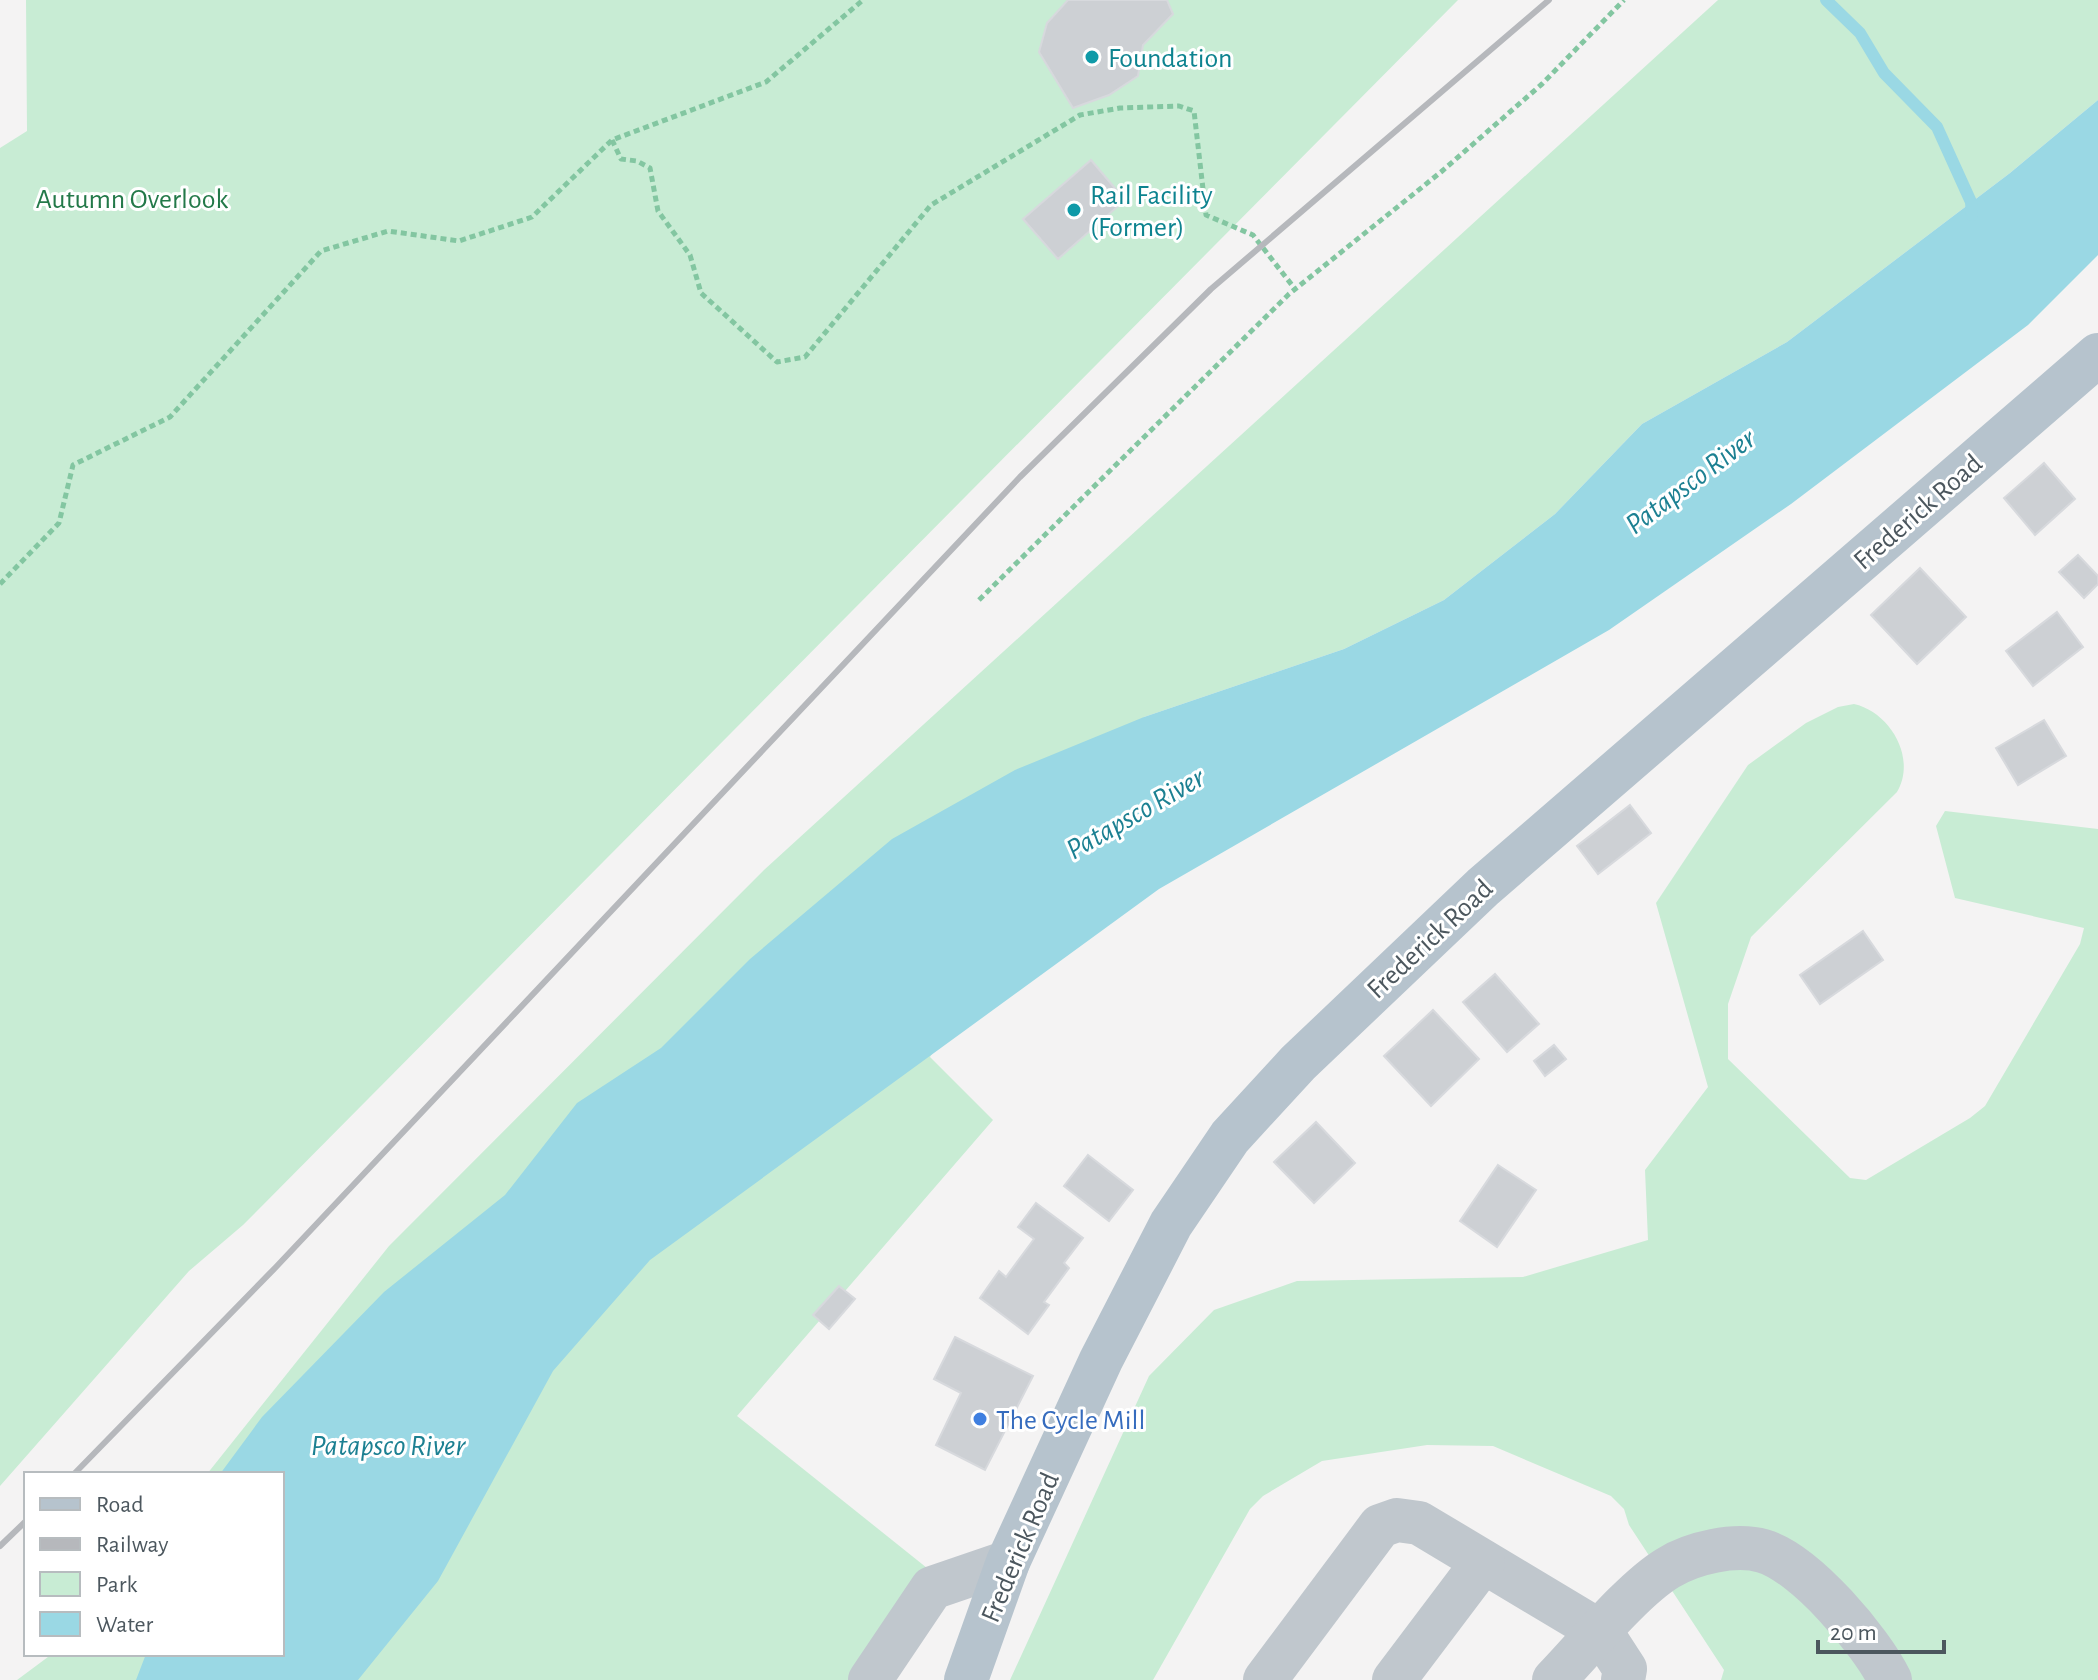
<svg xmlns="http://www.w3.org/2000/svg" width="2098" height="1680" font-family="'Alegreya Sans',sans-serif">
<rect width="100%" height="100%" fill="#f4f3f3"/>
<!-- green -->
<g fill="#c8ecd4">
<path d="M26 0H1458L243 1225 189 1271 0 1486V148L27 131Z"/>
<path d="M1718 0H2098V100L2010 173 1787 342 1642 424 1555 514 1444 600 1344 649 1144 717 930 1057 993 1120 737 1416 927 1568 855 1680H17L52 1654H282V1474H207L389 1246 764 870Z"/>
<path d="M1854 704C1890 712 1917 758 1897 792L1751 937 1728 1004V1059L1850 1178 1866 1180 1970 1118 1985 1106 2080 944 2084 928 1955 898 1936 826 1945 811 2098 829V1680H1721L1724 1670 1629 1525 1624 1509 1611 1496 1493 1446 1427 1445 1322 1461 1263 1496 1250 1509 1153 1680H1010L1149 1376 1214 1310 1297 1281 1523 1277 1648 1240 1645 1170 1708 1087 1656 903 1748 765 1806 723 1838 707Z"/>
</g>
<!-- water -->
<path fill="#9ad8e4" d="M2098 100V255L2028 325 1791 504 1609 630 1159 889 650 1260 553 1371 438 1581 358 1680H136L146 1654H282V1474H220L262 1417 384 1292 505 1195 577 1103 661 1048 750 959 892 839 1015 770 1144 717 1344 649 1444 600 1555 514 1642 424 1787 342 2010 173Z"/>
<g fill="none" stroke-linecap="round" stroke-linejoin="round">
<!-- stream -->
<path stroke="#9ad8e4" stroke-width="12" d="M1826 0 1860 33 1884 73 1937 127 1971 202 1972 215"/>
</g>
<!-- building -->
<g fill="#cdd0d4" stroke="#d7d9dd" stroke-width="2">
<path d="M1068 0H1167L1173 14 1143 45 1138 76 1109 95 1073 108 1039 52 1047 23Z"/>
<path d="M1091 160 1125 200 1058 259 1023 219Z"/>
<path d="M2044 463 2075 499 2035 535 2004 498Z"/>
<path d="M2078 555 2098 576V584L2084 598 2059 572Z"/>
<path d="M1920 568 1966 617 1917 664 1871 615Z"/>
<path d="M2057 612 2083 647 2033 686 2006 651Z"/>
<path d="M2044 720 2066 756 2018 785 1996 748Z"/>
<path d="M1630 805 1651 833 1598 874 1577 846Z"/>
<path d="M1863 931 1883 960 1820 1004 1800 975Z"/>
<path d="M1495 974 1539 1024 1507 1052 1463 1002Z"/>
<path d="M1433 1010 1479 1059 1431 1106 1384 1056Z"/>
<path d="M1554 1045 1566 1059 1545 1076 1534 1061Z"/>
<path d="M1316 1122 1355 1163 1314 1203 1274 1162Z"/>
<path d="M1088 1155 1133 1190 1109 1221 1064 1186Z"/>
<path d="M1498 1165 1536 1190 1497 1247 1460 1221Z"/>
<path d="M1036 1203 1083 1238 1064 1263 1069 1268 1044 1302 1049 1305 1028 1334 980 1298 999 1271 1006 1277 1034 1239 1018 1227Z"/>
<path d="M839 1286 855 1299 829 1329 813 1315Z"/>
<path d="M955 1337 1033 1376 985 1470 936 1445 961 1393 934 1379Z"/>
</g>
<g fill="none" stroke-linecap="round" stroke-linejoin="round">
<!-- path -->
<g stroke="#83c6a1" stroke-width="5" stroke-dasharray="6 4" stroke-linecap="butt">
<path d="M612 140 621 159 637 161 650 168 658 211 690 255 701 293 777 362 805 357 931 205 1080 115 1120 108 1179 106 1194 111 1206 215 1253 235 1295 289"/>
<path d="M0 584 59 523 73 465 170 417 321 251 388 231 459 241 532 217 612 140 766 82 863 0"/>
<path d="M979 600 1289 294 1441 172 1542 84 1624 0"/>
</g>
<!-- minor -->
<g stroke="#c0c7cd" stroke-width="44">
<path d="M870 1680 932 1588 1008 1562"/>
<path d="M1265 1680 1380 1526 1397 1520 1419 1523 1601 1632 1625 1669 1623 1680"/>
<path d="M1394 1680 1483 1562"/>
<path d="M1554 1680C1584 1649 1633 1589 1668 1568 1692 1553 1735 1543 1763 1551 1805 1563 1871 1641 1890 1680"/>
</g>
<!-- major -->
<path stroke="#b6c3cd" stroke-width="44" d="M966 1680 1008 1562 1101 1360 1171 1224 1230 1137 1298 1063 1483 887 2098 355"/>
<!-- rail -->
<g stroke="#b6b8bc" stroke-width="6">
<path d="M74 1474 276 1267 1020 477 1211 289 1549 0"/>
<path d="M0 1546 26 1521"/>
</g>
</g>
<!-- markers -->
<g fill="#0f9aa8" stroke="#fff" stroke-width="3">
<circle cx="1092" cy="57" r="8"/>
<circle cx="1074" cy="210" r="8"/>
</g>
<circle fill="#3f7fe0" stroke="#fff" stroke-width="3" cx="980" cy="1419" r="8"/>
<g text-anchor="middle" stroke-width="6" stroke-linejoin="round" paint-order="stroke">
<!-- culture labels -->
<g font-size="28" fill="#0d838f" stroke="#fff" text-anchor="start">
<text x="1108" y="67">Foundation</text>
<text x="1090" y="204">Rail Facility<tspan x="1090" dy="32">(Former)</tspan></text>
</g>
<!-- park labels -->
<g font-size="28" fill="#237949" stroke="#fff">
<text x="132" y="208">Autumn Overlook</text>
</g>
<!-- street labels -->
<g font-size="28" fill="#4c575e" stroke="#fff">
<text transform="translate(1917 511) rotate(-41)" y="10">Frederick Road</text>
<text transform="translate(1429 938) rotate(-43)" y="10">Frederick Road</text>
<text transform="translate(1019 1547) rotate(-67)" y="10">Frederick Road</text>
</g>
<!-- shop labels -->
<g font-size="28" fill="#366cbe" stroke="#fff" text-anchor="start">
<text x="996" y="1429">The Cycle Mill</text>
</g>
<!-- water labels -->
<g font-size="30" font-style="italic" fill="#1c8092" stroke="#fff">
<text transform="translate(1690 481) rotate(-37)" y="10">Patapsco River</text>
<text transform="translate(1135 813) rotate(-30)" y="10">Patapsco River</text>
<text x="388" y="1455">Patapsco River</text>
</g>
</g>
<!-- legend -->
<rect x="24" y="1472" width="260" height="184" fill="#ffffff" stroke="#b7bcbf" stroke-width="2"/>
<rect x="40" y="1498" width="40" height="12" fill="#b6c3cd" stroke="#b7bcbf" stroke-width="2"/>
<text x="96" y="1512" font-size="24" fill="#4c575e">Road</text>
<rect x="40" y="1538" width="40" height="12" fill="#b6b8bc" stroke="#b7bcbf" stroke-width="2"/>
<text x="96" y="1552" font-size="24" fill="#4c575e">Railway</text>
<rect x="40" y="1572" width="40" height="24" fill="#c8ecd4" stroke="#b7bcbf" stroke-width="2"/>
<text x="96" y="1592" font-size="24" fill="#4c575e">Park</text>
<rect x="40" y="1612" width="40" height="24" fill="#9ad8e4" stroke="#b7bcbf" stroke-width="2"/>
<text x="96" y="1632" font-size="24" fill="#4c575e">Water</text>
<!-- scale -->
<path d="M1818 1640v12h126v-12" fill="none" stroke="#4c575e" stroke-width="4"/>
<text x="1830" y="1640" font-size="24" fill="#4c575e" stroke="#ffffff" stroke-width="6" paint-order="stroke">20 m</text>
</svg>
